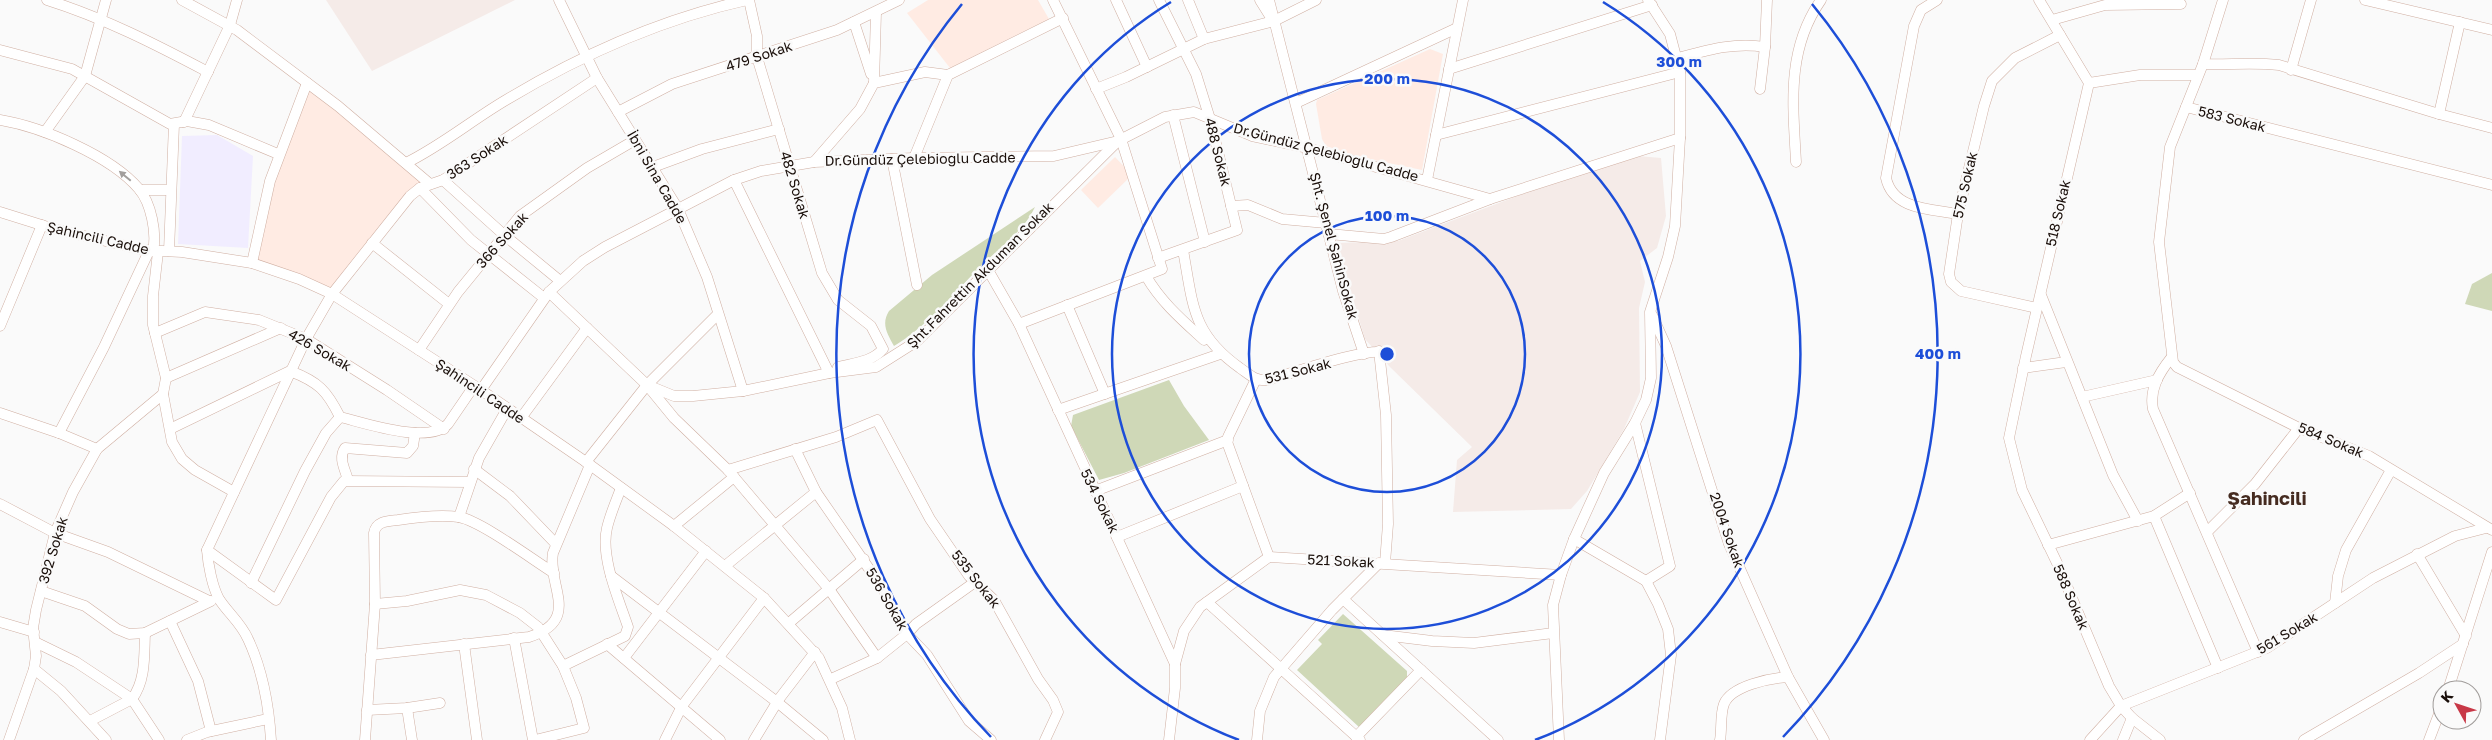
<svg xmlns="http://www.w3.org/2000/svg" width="2492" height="740" font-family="'Golos Text',sans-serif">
<rect width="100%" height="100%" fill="#fafafa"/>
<!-- commercial -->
<path fill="#f1edff" d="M217 135 253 156 248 248 178 244 182 136Z"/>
<!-- built -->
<g fill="#f5ebe8">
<path d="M326 0H515L372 71Z"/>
<path d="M1638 156 1661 158 1666 216 1657 248 1640 261 1645 282 1639 308 1640 392 1624 429 1587 491 1571 509 1453 512 1457 460 1472 447 1390 367 1365 339 1336 243 1398 241 1533 190Z"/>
</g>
<!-- education -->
<g fill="#ffebe3">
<path d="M928 0H1038L1049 19 950 68 907 13Z"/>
<path d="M1430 49 1443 54 1422 170 1355 156 1326 146 1322 139 1316 104 1317 100Z"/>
<path d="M307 83 420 175V188L332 294 252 263 278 154Z"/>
<path d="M1115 157 1132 175 1098 208 1081 190Z"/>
</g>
<!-- green -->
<g fill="#cfd8b7">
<path d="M1035 207C1024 231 1000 247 981 266 953 294 929 325 894 346 887 333 881 324 889 311L932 275Z"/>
<path d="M2492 273V311L2465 304 2472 284Z"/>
<path d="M1169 380 1184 406 1209 440 1124 473 1099 480 1071 426 1073 415Z"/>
<path d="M1343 614 1407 671V680L1359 727 1297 670 1322 644 1318 640Z"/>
</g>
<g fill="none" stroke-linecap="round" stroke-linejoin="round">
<defs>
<g id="minor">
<path d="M47 0C104 18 155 44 208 72"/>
<path d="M182 0 237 30 338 106 430 184"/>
<path d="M559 0 597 78 678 209 707 277 743 391"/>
<path d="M749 0 757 36V57L822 273 838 300 871 326 883 349C872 362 854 363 838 367"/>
<path d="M1116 0 1147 67"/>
<path d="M1188 0 1204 39"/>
<path d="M1260 0 1270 16"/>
<path d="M1269 0 1343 291 1364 354"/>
<path d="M1937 0 1921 10 1914 26 1886 178C1893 210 1931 209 1958 214"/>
<path d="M2039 0 2089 83 2026 356 2009 438 2022 490 2058 565 2109 686 2121 706 2132 718 2160 740"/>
<path d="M2223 0 2203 64 2170 147 2159 242 2173 362 2177 367 2299 428 2369 456 2492 530"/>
<path d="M2365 0 2492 30"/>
<path d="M2052 20 2105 5 2181 4"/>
<path d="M854 22 871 74"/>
<path d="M0 50 72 69 170 124 187 121 209 125 278 154"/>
<path d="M1678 58C1708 50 1734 42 1765 47"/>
<path d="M2203 64C2228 65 2253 62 2279 65L2439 114 2492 128"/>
<path d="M1449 69 1652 5"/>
<path d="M2291 70 2311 0"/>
<path d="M874 83 876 12"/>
<path d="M2089 83 2140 75H2197"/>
<path d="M1096 89 1126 77 1204 39 1274 21 1316 0"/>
<path d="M1760 89 1765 47 1767 0"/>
<path d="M1296 103 1457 28"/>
<path d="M2186 107 2492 185"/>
<path d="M618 112 672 84 837 30 899 0"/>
<path d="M2439 114 2460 22"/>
<path d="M1173 115 1205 242"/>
<path d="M0 120C42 127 111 156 139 189 151 203 157 233 153 251"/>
<path d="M184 122 230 25 237 0"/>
<path d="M45 132 85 76 106 0"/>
<path d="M1436 135 1680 72"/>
<path d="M914 158 948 75"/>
<path d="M892 159 917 285"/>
<path d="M814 162 860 109 874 83 925 72 948 75 1063 18"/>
<path d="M1796 162C1793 105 1786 50 1821 0"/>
<path d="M406 163C441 146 472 120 506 100 581 55 661 19 747 0"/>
<path d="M653 167 702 149 779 129"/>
<path d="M443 180 503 234 559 280"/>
<path d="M734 180 829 373"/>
<path d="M1427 180 1463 0"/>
<path d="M420 188 471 240 544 298"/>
<path d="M140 190H171"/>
<path d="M1231 206 1248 205 1282 219 1326 223"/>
<path d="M0 212 51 228 143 250 182 252 252 263 299 279 332 294 481 390 586 462 674 526 764 598 819 658 842 708 850 740"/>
<path d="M1329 234 1384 239 1391 237 1490 199"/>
<path d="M372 243 449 304"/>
<path d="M1183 250C1193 305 1192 334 1240 368 1249 374 1256 382 1268 380 1290 374 1368 346 1387 353"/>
<path d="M169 251 174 124"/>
<path d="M158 252 153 296V325L166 378 163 394 172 442 182 459 195 470 234 492"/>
<path d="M1158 258 1237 230 1210 119 1196 74 1159 0"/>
<path d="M252 263 270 181 307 83"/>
<path d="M988 270 1019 324 1175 664V688L1169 740"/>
<path d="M1146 276C1161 302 1182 320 1204 340"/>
<path d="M549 292 647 385 674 418 728 470 829 589 877 658"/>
<path d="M2041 295 2113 475 2138 521"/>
<path d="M1067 305 1105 394"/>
<path d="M2037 308 1961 291 1951 282 1949 274 1958 214 1984 106 1992 81 2015 58 2060 35"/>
<path d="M1652 315 1666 346 1729 544 1788 677 1824 740"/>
<path d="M1019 324 1162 269 1121 139 1053 0"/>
<path d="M0 326 42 225"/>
<path d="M155 333 205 312 259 320 306 339 387 390 444 429"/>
<path d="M419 350 458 292 520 216 587 168 635 140"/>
<path d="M1379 351 1386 415 1388 524 1385 563"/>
<path d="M2171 358C2159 373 2149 390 2153 409L2258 652"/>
<path d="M2023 368 2066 362"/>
<path d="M166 378 281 328"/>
<path d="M1256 379 1228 437 1227 442 1269 557"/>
<path d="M647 385 674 396H693L743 391 829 373 876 367 917 341 1118 141"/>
<path d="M481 390 549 292 583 261 605 247 734 180 761 171 814 162 914 158 1054 156 1118 141 1165 117 1194 112 1252 136 1308 148 1490 199 1680 138"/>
<path d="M2082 397 2157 380"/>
<path d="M1058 410 1220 354"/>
<path d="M0 413 59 433 97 449"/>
<path d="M521 418 587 328"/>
<path d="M1635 423 1670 566 1646 581"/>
<path d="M170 429 290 371C319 382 327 391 340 417 365 423 429 445 448 424L474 386"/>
<path d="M59 433 104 347 149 251"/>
<path d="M795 449 816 492 883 589 907 634 927 655 969 721 991 740"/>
<path d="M586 462 647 385 718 314"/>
<path d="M474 469 510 496 556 544"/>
<path d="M728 470 836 437 877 420 930 519 969 576 994 600 1038 679 1053 700 1058 712 1045 740"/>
<path d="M348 480C345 469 338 458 345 448L407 453 413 446 415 433"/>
<path d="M1095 491 1228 440"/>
<path d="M0 504 55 533 108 552 209 601"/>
<path d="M2154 516 2218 668"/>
<path d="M459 517 479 458 507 409"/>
<path d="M674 526 734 477"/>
<path d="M2207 532 2255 484 2299 428"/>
<path d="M1117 537 1243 486"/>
<path d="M1574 539 1646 581 1658 604 1668 629 1671 655 1660 740"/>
<path d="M2048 545 2154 516 2190 493"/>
<path d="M207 550 276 600 331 497 344 481 470 482"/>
<path d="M2417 554 2466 636"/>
<path d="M725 566 816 492"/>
<path d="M611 576 777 702 823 740"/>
<path d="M251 583 305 471 326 433 340 417"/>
<path d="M41 591 85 606 117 629 129 634 145 633 211 601"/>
<path d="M1343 599 1498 740"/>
<path d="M1207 602 1360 740"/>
<path d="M2335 603 2338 576 2346 550 2391 470"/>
<path d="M375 604 407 601 460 590 486 595 520 613 538 627 563 666 576 698 584 728 535 740"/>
<path d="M170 621 198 681 211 731"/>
<path d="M0 622 34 632"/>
<path d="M789 623 864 559"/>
<path d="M1383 635 1432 641 1474 643 1553 633"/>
<path d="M514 638 533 740"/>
<path d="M35 642 76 662 132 699 159 740"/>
<path d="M464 644 477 740"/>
<path d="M607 644 720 740"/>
<path d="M371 655 529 637C582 620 547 586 553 553L590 465"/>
<path d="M624 658 706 551"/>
<path d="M1175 664 1184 631 1200 607 1269 557 1561 575"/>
<path d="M563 666 625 636 628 627C619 600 600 557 607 528 610 515 616 501 621 488"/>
<path d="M34 669 61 691 106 740"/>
<path d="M831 679 877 658 907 634 916 624 975 582"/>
<path d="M2448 690 2492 552"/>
<path d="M407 708 412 740"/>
<path d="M367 710 407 708 440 703"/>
<path d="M90 721 132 699C146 680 144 656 145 633"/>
<path d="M1356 737 1421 670"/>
<path d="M9 740 34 669 36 656 33 628 36 610 55 533 73 492 97 449 163 394"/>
<path d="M187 740 207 732 268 719"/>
<path d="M271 740C269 707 262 669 248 639 241 623 228 613 219 599 212 586 208 564 207 550L306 339 332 294 410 196 420 188 443 180 597 78"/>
<path d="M365 740 375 604 374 533C376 521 388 521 398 520 417 517 439 514 459 517 481 521 533 560 554 573"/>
<path d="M665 740 682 706 764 598"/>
<path d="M754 740 779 699 815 652"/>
<path d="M1257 740 1260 711 1274 677 1332 610 1379 563"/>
<path d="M1559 740 1553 605 1561 575 1574 539 1604 473 1635 423 1646 400 1651 378 1650 312 1668 257 1675 226 1680 138V72L1670 34 1648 0"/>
<path d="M1720 740C1722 730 1720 714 1724 704 1731 686 1770 678 1788 677"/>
<path d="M2090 740 2121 706 2267 648 2373 578 2455 536 2486 528"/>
<path d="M2123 740 2132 718"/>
<path d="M2304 740 2419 673 2463 644"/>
<path d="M2429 740 2442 706"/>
</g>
</defs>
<!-- minor casing -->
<use href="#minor" stroke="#d0afa2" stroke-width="11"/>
<!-- minor -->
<use href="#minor" stroke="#fff" stroke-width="10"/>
</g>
<!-- one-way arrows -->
<defs><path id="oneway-solid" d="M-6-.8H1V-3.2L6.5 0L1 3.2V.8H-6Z" transform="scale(1.25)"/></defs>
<use fill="#a39f9d" href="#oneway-solid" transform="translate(125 176) rotate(-140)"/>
<!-- distance rings -->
<g fill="none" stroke="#1d4ed8" stroke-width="2.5">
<circle cx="1387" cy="354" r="138"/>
<circle cx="1387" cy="354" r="275"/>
<path d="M1239 740A413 413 0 0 1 1171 2M1603 2A413 413 0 0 1 1535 740"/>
<path d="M991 737A551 551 0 0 1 962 4M1812 4A551 551 0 0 1 1783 737"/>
</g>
<g text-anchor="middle" stroke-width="5" stroke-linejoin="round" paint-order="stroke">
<!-- street labels -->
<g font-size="14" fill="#190e09" stroke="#fafafa">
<text transform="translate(759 56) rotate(-18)" y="5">479 Sokak</text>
<text transform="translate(2232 119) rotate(14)" y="5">583 Sokak</text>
<text transform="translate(1218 152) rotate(76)" y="5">488 Sokak</text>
<text transform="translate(1326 152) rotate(15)" y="5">Dr.Gündüz Çelebioğlu Cadde</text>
<text transform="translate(477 157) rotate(-33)" y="5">363 Sokak</text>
<text transform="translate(920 159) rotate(-1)" y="5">Dr.Gündüz Çelebioğlu Cadde</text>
<text transform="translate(657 177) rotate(60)" y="5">İbni Sina Cadde</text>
<text transform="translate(795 185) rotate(73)" y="5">482 Sokak</text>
<text transform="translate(1965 185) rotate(-77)" y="5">575 Sokak</text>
<text transform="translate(2058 213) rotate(-77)" y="5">518 Sokak</text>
<text transform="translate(98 238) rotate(13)" y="5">Şahincili Cadde</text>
<text transform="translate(502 240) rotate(-48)" y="5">366 Sokak</text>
<text transform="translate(1334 246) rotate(75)" y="5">Şht. Şenel ŞahinSokak</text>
<text transform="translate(980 275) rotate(-45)" y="5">Şht.Fahrettin Akduman Sokak</text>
<text transform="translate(320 350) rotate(30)" y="5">426 Sokak</text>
<text transform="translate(1298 371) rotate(-14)" y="5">531 Sokak</text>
<text transform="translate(480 391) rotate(34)" y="5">Şahincili Cadde</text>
<text transform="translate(2331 440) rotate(23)" y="5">584 Sokak</text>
<text transform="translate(1100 501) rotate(64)" y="5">534 Sokak</text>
<text transform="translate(1727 530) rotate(71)" y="5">2004 Sokak</text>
<text transform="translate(53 550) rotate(-73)" y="5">392 Sokak</text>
<text transform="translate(1341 561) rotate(3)" y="5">521 Sokak</text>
<text transform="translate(976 579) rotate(52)" y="5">535 Sokak</text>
<text transform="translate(2071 597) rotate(67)" y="5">588 Sokak</text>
<text transform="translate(887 599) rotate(60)" y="5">536 Sokak</text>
<text transform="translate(2287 633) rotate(-31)" y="5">561 Sokak</text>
</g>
<!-- district labels -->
<g font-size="19" font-weight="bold" fill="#452b20" stroke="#fafafa">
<text x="2267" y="505">Şahincili</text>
</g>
</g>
<circle cx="1387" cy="354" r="8" fill="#1d4ed8" stroke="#fafafa" stroke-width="2.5"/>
<g font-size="15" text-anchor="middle" font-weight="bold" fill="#1d4ed8" stroke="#fafafa" stroke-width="5" stroke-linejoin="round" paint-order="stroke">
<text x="1679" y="67">300 m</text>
<text x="1387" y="84">200 m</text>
<text x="1387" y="221">100 m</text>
<text x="1938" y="359">400 m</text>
</g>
<!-- north arrow -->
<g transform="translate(2457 705) rotate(310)"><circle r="24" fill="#fafafa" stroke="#a09c9a"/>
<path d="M0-4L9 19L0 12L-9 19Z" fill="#c83847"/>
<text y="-8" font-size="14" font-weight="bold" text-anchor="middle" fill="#190e09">K</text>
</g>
</svg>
